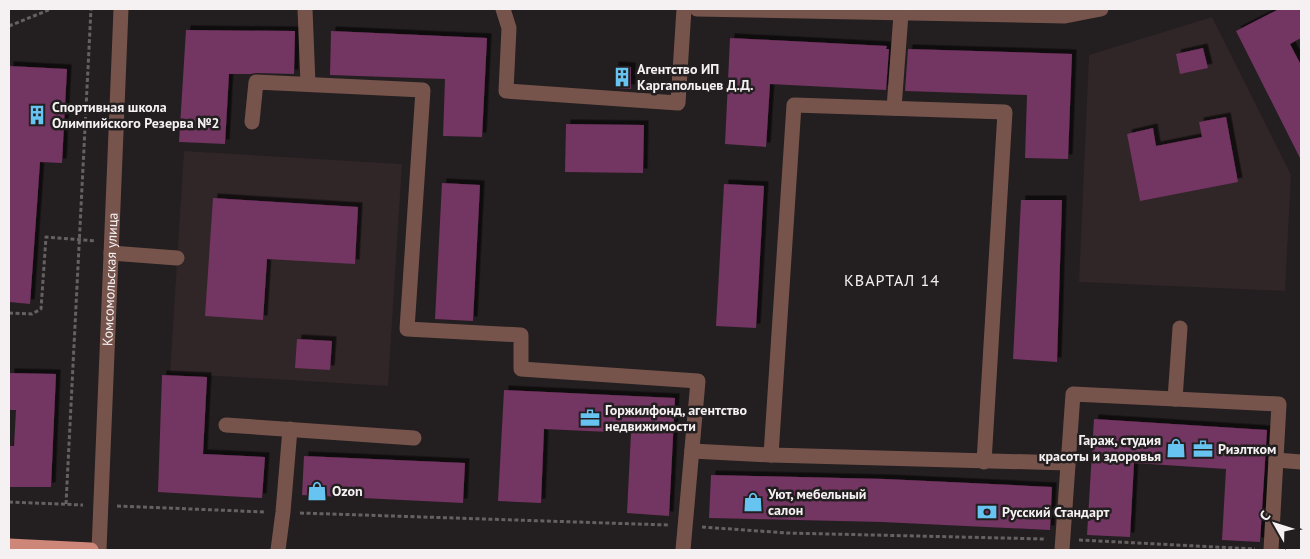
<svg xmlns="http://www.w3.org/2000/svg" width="1310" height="559" font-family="'PT Sans',sans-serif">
<defs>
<filter id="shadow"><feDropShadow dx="4.5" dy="-4.5" stdDeviation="0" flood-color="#0009"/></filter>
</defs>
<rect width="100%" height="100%" fill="#231e1f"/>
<!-- built -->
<g fill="#302527">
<path d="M1212 17 1291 175 1285 291 1079 282 1089 55Z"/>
<path d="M184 151 402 164 388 386 170 373Z"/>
</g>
<!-- building -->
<g fill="#733462" filter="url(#shadow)">
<path d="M1279 9H1301V38L1290 44 1301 65V160L1236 31Z"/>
<path d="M186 30 295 31 294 74 256 73 251 74H229L225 144 179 142Z"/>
<path d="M331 31 487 38 482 137 443 136 445 79 330 75Z"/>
<path d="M730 38 887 46 886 49H889L886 90 770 84 766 147 725 144Z"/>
<path d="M1203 48 1208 68 1180 74 1176 54Z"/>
<path d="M908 49 1072 54 1068 159 1025 158 1027 95 905 91Z"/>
<path d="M9 66 67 69 62 163 40 162 30 304 9 302Z"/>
<path d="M614 66 631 67V89L614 88Z"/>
<path d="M1226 117 1238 182 1140 201 1127 134 1153 128 1156 146 1202 137 1199 122Z"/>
<path d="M566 124 644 125 643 173 565 172Z"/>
<path d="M442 183 480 185 473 321 435 319Z"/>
<path d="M724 184 764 186 756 328 716 326Z"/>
<path d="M213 198 358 207 355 264 267 259 263 320 205 316Z"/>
<path d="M1021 200H1062L1057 362 1013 359Z"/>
<path d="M297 339 332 341 330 370 295 368Z"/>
<path d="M10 373 56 374 51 487H9V446H14L16 410H9Z"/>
<path d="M162 375 207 377 203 454 265 457 262 498 158 492Z"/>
<path d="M504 390 675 398 669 516 627 513 631 433 544 429 541 503 498 501Z"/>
<path d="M1094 419 1267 430 1260 542 1222 540 1226 469 1134 463 1130 537 1087 535Z"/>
<path d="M304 456 465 463 463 503 302 495Z"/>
<path d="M711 475 885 479 1052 487 1050 530 882 522 709 518Z"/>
</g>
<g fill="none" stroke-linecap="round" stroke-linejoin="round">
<!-- path -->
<g stroke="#656061" stroke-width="3" stroke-dasharray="4 2.5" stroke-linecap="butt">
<path d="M9 26 51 9"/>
<path d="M9 313 32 314 41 309 46 237 96 241"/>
<path d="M9 502 83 505"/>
<path d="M66 504 91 9"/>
<path d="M117 506 266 512"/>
<path d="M300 513 668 525"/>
<path d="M702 527 787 533 1045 539"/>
<path d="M1079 540 1255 549"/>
</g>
<!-- minor -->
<g stroke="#76544c" stroke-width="15">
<path d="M305 9 308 84"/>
<path d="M503 9 509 28 506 91 678 103 684 9"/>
<path d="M697 9 1065 16 1101 9"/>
<path d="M894 108 901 14"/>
<path d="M252 122 256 82 423 90 407 329 521 335V369L698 381 683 550"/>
<path d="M111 253 177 258"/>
<path d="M1175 399 1180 328"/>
<path d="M226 425 414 438"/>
<path d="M692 451 771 455 1068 463"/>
<path d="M771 455 794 105 1005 112 984 462"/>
<path d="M1276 460 1301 462"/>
<path id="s1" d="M99 550 121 9"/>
<path d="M278 550 283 512 290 429"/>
<path d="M1062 550 1073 394 1279 404 1271 550"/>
</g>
<!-- major -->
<path stroke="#cd8677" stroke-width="15" d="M9 546 91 550"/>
</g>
<!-- icons -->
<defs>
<symbol id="building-bare" viewBox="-9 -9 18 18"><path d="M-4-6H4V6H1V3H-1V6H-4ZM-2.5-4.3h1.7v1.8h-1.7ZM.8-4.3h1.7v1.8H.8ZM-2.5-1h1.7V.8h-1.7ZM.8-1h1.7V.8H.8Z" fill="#67c4f0" stroke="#231e1f" stroke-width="2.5" paint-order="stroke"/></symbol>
<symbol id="office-bare" viewBox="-9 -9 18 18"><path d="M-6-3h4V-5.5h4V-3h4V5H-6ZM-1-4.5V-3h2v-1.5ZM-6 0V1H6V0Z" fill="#67c4f0" stroke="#231e1f" stroke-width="2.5" paint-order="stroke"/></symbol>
<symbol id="shop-bare" viewBox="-9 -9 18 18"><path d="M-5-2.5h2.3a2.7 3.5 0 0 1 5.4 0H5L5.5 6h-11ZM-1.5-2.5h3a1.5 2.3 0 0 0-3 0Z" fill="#67c4f0" stroke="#231e1f" stroke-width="2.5" paint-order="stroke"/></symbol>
<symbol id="bank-bare" viewBox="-9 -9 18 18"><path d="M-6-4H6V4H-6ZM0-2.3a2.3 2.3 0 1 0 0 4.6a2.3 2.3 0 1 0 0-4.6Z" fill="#67c4f0" stroke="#231e1f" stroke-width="2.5" paint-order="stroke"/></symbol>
</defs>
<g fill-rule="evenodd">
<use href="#building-bare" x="608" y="63" width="28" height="28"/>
<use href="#building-bare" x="23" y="101" width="28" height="28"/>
<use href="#office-bare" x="576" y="404" width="28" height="28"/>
<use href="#shop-bare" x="1162" y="434" width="28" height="28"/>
<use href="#office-bare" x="1189" y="435" width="28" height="28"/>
<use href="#shop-bare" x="303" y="477" width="28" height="28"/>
<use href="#shop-bare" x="739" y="488" width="28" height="28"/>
<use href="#bank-bare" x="973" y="498" width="28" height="28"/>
</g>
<g text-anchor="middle" stroke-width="5" stroke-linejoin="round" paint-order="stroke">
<!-- poi labels -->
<g font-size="14" font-weight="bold" fill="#f5f1f2" stroke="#231e1f" text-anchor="start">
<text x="637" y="74">Агентство ИП<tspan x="637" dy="16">Каргапольцев Д.Д.</tspan></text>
<text x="52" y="112">Спортивная школа<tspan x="52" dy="16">Олимпийского Резерва №2</tspan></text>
<text x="605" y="415">Горжилфонд, агентство<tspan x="605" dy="16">недвижимости</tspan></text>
<text x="1161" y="445" text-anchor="end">Гараж, студия<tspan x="1161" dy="16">красоты и здоровья</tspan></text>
<text x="1218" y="454">Риэлтком</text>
<text x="332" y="496">Ozon</text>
<text x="768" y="499">Уют, мебельный<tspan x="768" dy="16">салон</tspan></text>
<text x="1002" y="517">Русский Стандарт</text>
</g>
<!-- street labels -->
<g font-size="14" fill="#f5f1f2" stroke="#231e1f">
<text dy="5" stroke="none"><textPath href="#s1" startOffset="271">Комсомольская улица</textPath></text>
</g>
<!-- quarter labels -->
<g font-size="16" letter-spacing="1" fill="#f5f1f2" stroke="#231e1f">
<text x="892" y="286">КВАРТАЛ 14</text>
</g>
</g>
<!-- border -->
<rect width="1310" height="559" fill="none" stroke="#f5f1f2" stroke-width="20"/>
<!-- north arrow -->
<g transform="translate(1275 524) rotate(309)" stroke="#231e1f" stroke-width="4" paint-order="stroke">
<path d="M0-4L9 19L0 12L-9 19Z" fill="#f5f1f2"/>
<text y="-8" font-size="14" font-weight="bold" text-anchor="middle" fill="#f5f1f2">С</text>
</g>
</svg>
